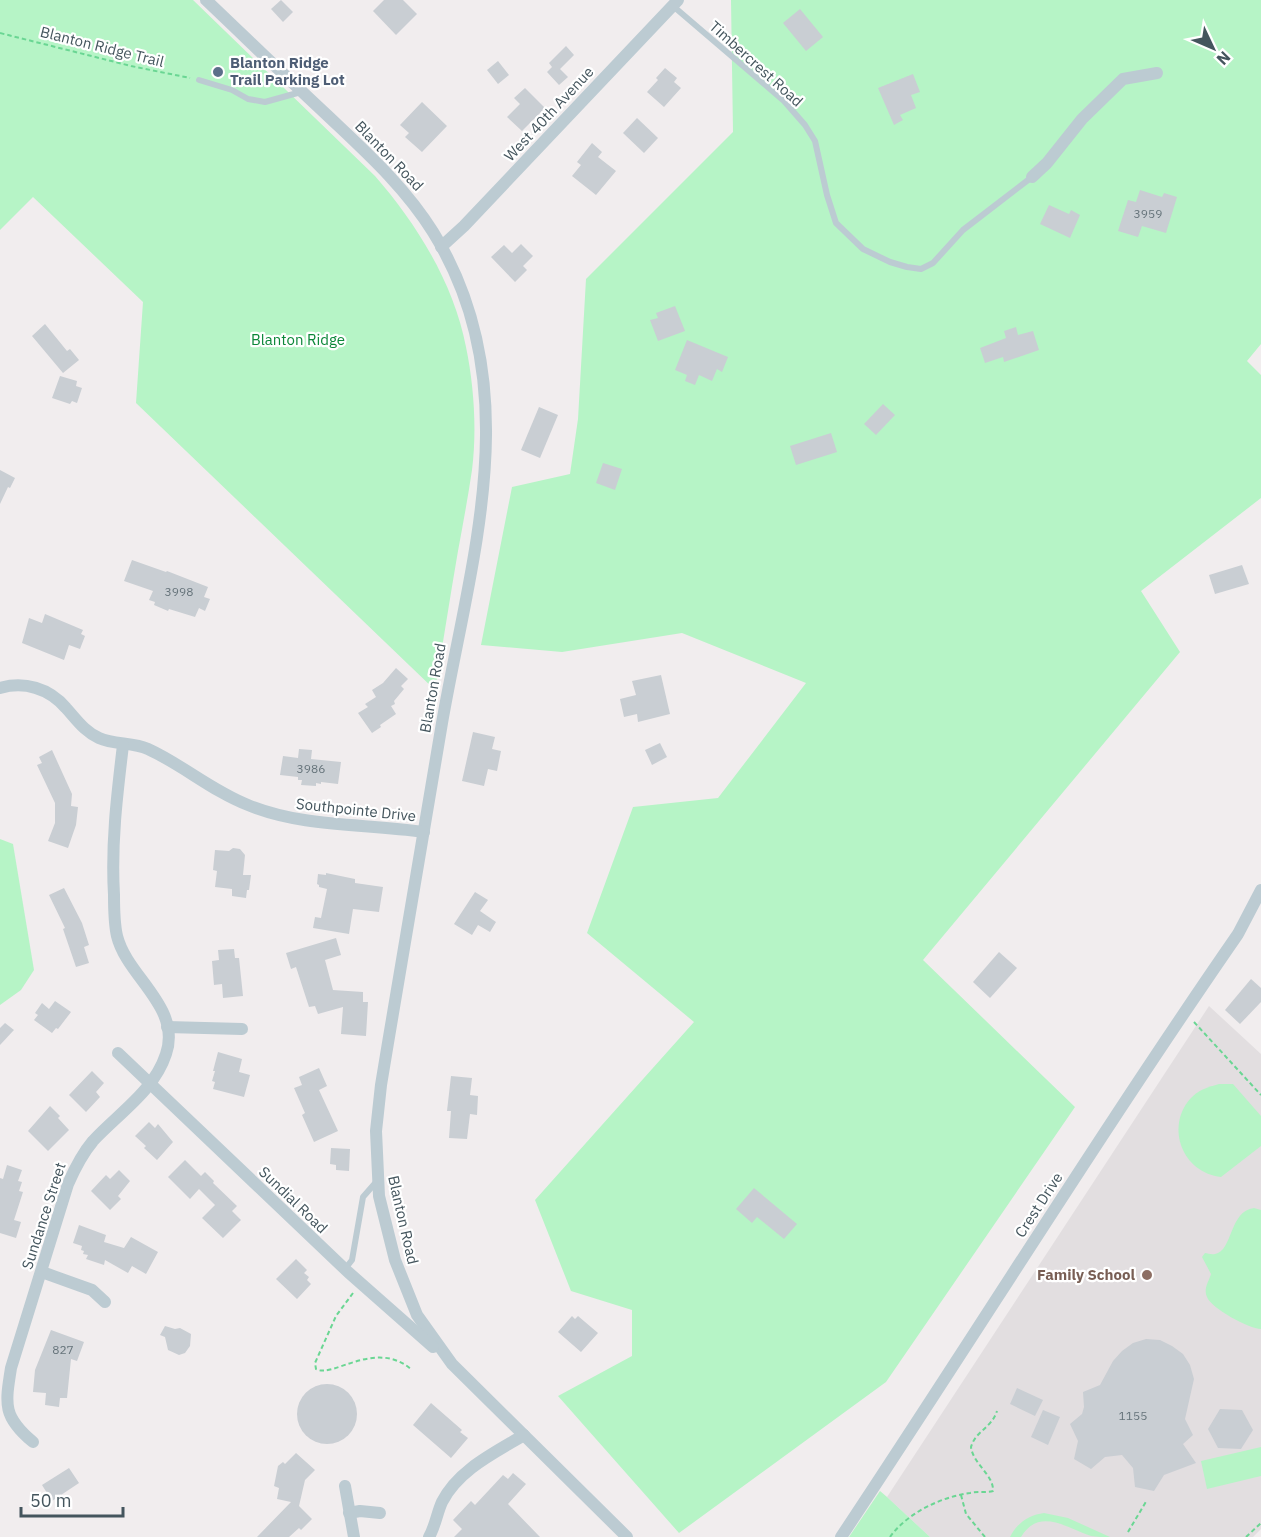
<svg xmlns="http://www.w3.org/2000/svg" width="1261" height="1537" font-family="'IBM Plex Sans',sans-serif">
<rect width="100%" height="100%" fill="#f1edee"/>
<!-- education -->
<path fill="#e2dee0" d="M1209 1006 1261 1054V1529L1253 1537H930L887 1497Z"/>
<!-- green -->
<g fill="#b6f4c6">
<path d="M0 0H193L375 176C417 224 454 284 466 347 474 386 477 430 472 470 468 497 463 524 458 551 450 597 443 643 435 690L136 403 143 302 33 197 0 230Z"/>
<path d="M731 0H1261V344L1247 361 1261 375V498L1141 591 1180 652 923 960 1075 1107 886 1382 679 1533 558 1396 632 1356V1310L571 1291 535 1200 694 1022 587 933 633 807 718 798 806 683 682 633 562 652 481 645 512 487 570 474 578 419 586 279 733 132Z"/>
<path d="M0 839 13 844 34 970 21 990 0 1005Z"/>
<path d="M1219 1084H1233L1261 1116V1146L1221 1177C1183 1173 1165 1128 1190 1099 1198 1090 1208 1087 1219 1084Z"/>
<path d="M1254 1208 1261 1210V1329C1249 1329 1211 1308 1207 1297 1203 1289 1209 1281 1211 1274L1202 1257 1205 1253C1208 1253 1211 1255 1215 1254 1233 1251 1229 1211 1254 1208Z"/>
<path d="M1261 1447V1476L1207 1489 1201 1461Z"/>
<path d="M880 1491 887 1497 930 1537H849Z"/>
<path d="M1044 1513 1068 1518 1110 1537C1104 1537 1097 1537 1091 1536 1067 1528 1039 1507 1021 1537H1010C1017 1523 1029 1515 1044 1513Z"/>
</g>
<!-- building -->
<g fill="#c9ced3">
<path d="M281 0 293 12 283 22 271 9Z"/>
<path d="M384 0H403L417 14 396 35 373 11Z"/>
<path d="M800 9 823 37 806 51 783 23Z"/>
<path d="M566 46 574 55 560 69 568 77 559 85 547 72 552 67 549 63Z"/>
<path d="M498 61 509 75 498 84 487 70Z"/>
<path d="M665 68 677 78 674 82 681 88 664 107 647 92 658 80 656 78Z"/>
<path d="M913 74 920 92 911 95 916 108 900 115 903 120 894 125 878 88Z"/>
<path d="M525 88 545 108 522 131 507 117 520 104 514 98Z"/>
<path d="M422 102 447 126 422 152 405 137 409 133 400 125Z"/>
<path d="M637 118 658 138 644 153 623 133Z"/>
<path d="M592 143 602 152 598 157 616 171 596 195 572 176 581 165 577 162Z"/>
<path d="M1140 190 1162 197 1164 193 1177 197 1166 233 1142 226 1138 237 1118 231 1128 200 1136 202Z"/>
<path d="M1049 205 1069 214 1071 210 1080 215 1070 238 1040 224Z"/>
<path d="M521 244 533 256 523 266 527 270 515 282 491 257 504 245 512 253Z"/>
<path d="M675 306 685 331 658 341 650 320 658 318 656 313Z"/>
<path d="M45 324 67 351 70 349 79 360 63 373 32 336Z"/>
<path d="M1016 327 1018 335 1033 331 1039 350 1004 362 1003 357 985 363 980 348 1006 338 1004 331Z"/>
<path d="M687 340 728 357 722 372 717 369 712 381 699 375 695 385 685 381 687 375 675 370Z"/>
<path d="M60 376 77 381 76 386 82 388 77 403 72 401 70 404 52 398Z"/>
<path d="M883 404 895 415 876 435 864 424Z"/>
<path d="M539 407 558 415 540 458 521 450Z"/>
<path d="M831 433 837 452 796 465 790 446Z"/>
<path d="M603 463 622 469 615 490 596 483Z"/>
<path d="M0 470 15 478 10 488 8 487 0 504Z"/>
<path d="M132 560 166 572 167 571 208 587 204 597 210 599 205 611 199 608 195 617 169 609 168 611 154 605 155 602 149 600 153 591 124 581Z"/>
<path d="M1242 565 1249 584 1215 594 1209 575Z"/>
<path d="M45 614 83 630 81 634 85 636 80 649 69 645 64 660 22 643 29 618 42 623Z"/>
<path d="M396 668 408 679 401 686 404 689 394 701 395 704 391 706 396 714 380 725 381 727 372 733 358 713 368 707 365 704 376 697 372 690 383 683Z"/>
<path d="M661 675 670 714 638 722 637 714 624 717 620 699 636 695 632 681Z"/>
<path d="M473 732 495 737 492 749 501 751 497 771 488 769 484 786 462 781Z"/>
<path d="M660 743 667 757 652 765 645 750Z"/>
<path d="M299 749 312 750 311 759 341 762 338 784 321 782V784L316 783V786L301 785 302 780H298V777L280 775 283 756 298 758Z"/>
<path d="M52 750 72 794 71 806 78 807 76 825 68 848 48 841 55 823V803L37 765 42 763 39 757Z"/>
<path d="M233 848 240 849 245 855 243 875H251L249 890H247L246 898 232 896V889L215 887 217 871 213 870 215 850 229 851Z"/>
<path d="M326 873 355 879V883L383 887 379 912 353 909 349 934 313 928 315 917 321 918 327 889 319 887V885L317 884 318 874 326 875Z"/>
<path d="M64 888 82 923 89 945 84 947 89 963 76 967 63 929 65 928 49 895Z"/>
<path d="M475 892 488 900 480 911 496 922 490 932 478 925 472 935 454 924Z"/>
<path d="M336 938 341 955 325 960 333 990 363 992V1002H368L366 1036 341 1034 343 1007 318 1014 315 1006 309 1007 296 967 291 969 286 953Z"/>
<path d="M234 949 235 958H239L243 996 223 998 222 984 214 985 212 961 219 960 218 950Z"/>
<path d="M999 952 1017 968 990 998 973 982Z"/>
<path d="M1251 979 1261 988V1002L1240 1024 1225 1010Z"/>
<path d="M55 1001 71 1012 58 1029 56 1028 52 1033 34 1020 38 1015 35 1013 42 1003 49 1009Z"/>
<path d="M5 1023 14 1030 0 1045V1028Z"/>
<path d="M218 1052 242 1059 239 1072 250 1075 244 1097 213 1089 215 1082 212 1081 215 1071H213Z"/>
<path d="M319 1068 327 1086 319 1090 338 1131 314 1142 302 1115 305 1113 294 1088 302 1085 299 1077Z"/>
<path d="M92 1071 104 1083 96 1092 100 1097 86 1112 69 1095Z"/>
<path d="M451 1076 472 1078 470 1095 478 1096 477 1115 470 1114 467 1139 449 1138 451 1111H447Z"/>
<path d="M50 1106 60 1116 58 1118 69 1130 48 1151 28 1131Z"/>
<path d="M149 1122 155 1128 158 1124 173 1142 157 1160 144 1148 146 1146 135 1136Z"/>
<path d="M331 1148 350 1149 349 1171 336 1170V1165L330 1164Z"/>
<path d="M185 1160 201 1176 205 1172 214 1181 213 1183 237 1206 232 1211 241 1220 223 1238 202 1218 215 1205 199 1189 190 1199 168 1177Z"/>
<path d="M7 1165 22 1170 18 1181 22 1182 19 1191 23 1192 14 1220 21 1222 16 1238 0 1233V1178L3 1179Z"/>
<path d="M119 1170 130 1181 118 1196 121 1199 110 1210 91 1191 106 1175 110 1179Z"/>
<path d="M754 1188 797 1224 784 1239 757 1217 752 1223 736 1209Z"/>
<path d="M79 1225 106 1235 104 1242 124 1248 131 1237 158 1252 146 1274 132 1266 128 1273 105 1260 104 1265 86 1259 88 1255 83 1254 84 1251 81 1250 82 1246 73 1243Z"/>
<path d="M296 1259 307 1270 304 1273 309 1277 307 1280 311 1284 297 1299 276 1279Z"/>
<path d="M572 1316 575 1319 578 1316 598 1333 581 1352 558 1332Z"/>
<path d="M165 1326 175 1329 180 1328 191 1334 190 1346 185 1353 179 1355 168 1350 165 1337 160 1335Z"/>
<path d="M51 1330 84 1342 77 1361 71 1359 67 1398H60L59 1407 45 1405 46 1393 33 1392 35 1370Z"/>
<path d="M1146 1339 1160 1340 1172 1346 1183 1354 1190 1365 1194 1379 1185 1419 1193 1435 1183 1444 1196 1463 1164 1475 1154 1491 1135 1487 1133 1468 1122 1455 1105 1457 1091 1469 1074 1459 1078 1441 1070 1424 1082 1414 1084 1407 1083 1392 1100 1385 1113 1361 1122 1351 1133 1343Z"/>
<circle cx="327" cy="1414" r="30"/>
<path d="M1017 1388 1043 1400 1035 1416 1010 1404Z"/>
<path d="M431 1403 462 1430 460 1432 468 1438 451 1458 413 1425Z"/>
<path d="M1220 1409 1242 1410 1253 1430 1241 1449 1218 1448 1208 1429Z"/>
<path d="M1043 1410 1060 1417 1048 1445 1031 1437Z"/>
<path d="M296 1453 315 1470 305 1480 299 1506 312 1519 301 1530 299 1528 289 1537H257L291 1502 277 1499 279 1488 274 1486 278 1466 283 1462 285 1464Z"/>
<path d="M69 1468 79 1483 52 1501 42 1485Z"/>
<path d="M513 1473 526 1484 508 1504 540 1537H454L462 1529 453 1520 471 1501 475 1505 503 1475 508 1479Z"/>
</g>
<g fill="none" stroke-linecap="round" stroke-linejoin="round">
<!-- path -->
<g stroke="#6ad693" stroke-width="2" stroke-dasharray="4.5 3" stroke-linecap="butt">
<path d="M0 33 131 66 190 78"/>
<path d="M1194 1022 1261 1095"/>
<path d="M353 1293 336 1316 315 1363 316 1369C332 1379 376 1338 412 1370"/>
<path d="M961 1495 966 1514 985 1537"/>
<path d="M1128 1532 1147 1500"/>
<path d="M890 1537C907 1513 941 1497 970 1493 978 1491 986 1493 993 1491 994 1475 973 1464 971 1447 976 1430 991 1429 997 1411"/>
<path d="M1246 1537 1261 1523"/>
</g>
<!-- lane -->
<g stroke="#bccbd2" stroke-width="6">
<path d="M673 6 784 101 805 125 815 141 827 195 836 223 863 249 890 262 907 267 921 269 933 263 963 230 1032 177"/>
<path d="M199 80 232 90 248 99 265 102 301 92"/>
<path d="M345 1269 352 1260 363 1197 377 1181"/>
</g>
<!-- street -->
<g stroke="#bccbd2" stroke-width="12">
<path d="M206 0C247 39 287 78 328 116 366 152 405 187 433 232 529 387 471 557 442 723 422 843 401 964 381 1085L376 1131 379 1196 395 1260 417 1315 452 1364 627 1537"/>
<path d="M1032 177 1047 163 1082 119 1123 79 1157 73"/>
<path d="M441 247 464 226 678 0"/>
<path d="M0 688C24 681 49 688 66 708 77 720 84 731 99 738 114 745 133 742 148 749 183 765 212 791 248 805 305 828 364 823 424 832"/>
<path d="M167 1027 242 1029"/>
<path d="M118 1053 348 1272 433 1347"/>
<path d="M42 1272 92 1290 105 1302"/>
<path d="M33 1442C3 1417 5 1405 11 1368L68 1184C75 1168 82 1154 93 1141 119 1113 154 1091 166 1054 182 1007 127 977 117 936 114 923 114 908 114 895 111 844 117 795 123 745"/>
<path d="M345 1486 354 1537"/>
<path d="M349 1513 360 1511 380 1513"/>
<path d="M429 1537C435 1527 437 1513 442 1502 458 1470 494 1453 524 1435"/>
<path d="M841 1537C974 1337 1101 1132 1238 934L1261 890"/>
</g>
</g>
<!-- markers -->
<circle fill="#5c6f8a" stroke="#fff" stroke-width="2" cx="218" cy="72" r="6"/>
<circle fill="#8d6e63" stroke="#fff" stroke-width="2" cx="1147" cy="1275" r="6"/>
<g text-anchor="middle" stroke-width="4.5" stroke-linejoin="round" paint-order="stroke">
<!-- number labels -->
<g font-size="12" fill="#65737a">
<text x="1148" y="218">3959</text>
<text x="179" y="596">3998</text>
<text x="311" y="773">3986</text>
<text x="63" y="1354">827</text>
<text x="1133" y="1420">1155</text>
</g>
<!-- street labels -->
<g font-size="15" fill="#44555d" stroke="#fff">
<text transform="translate(102 47) rotate(14)" y="5">Blanton Ridge Trail</text>
<text transform="translate(756 64) rotate(42)" y="5">Timbercrest Road</text>
<text transform="translate(549 114) rotate(-47)" y="5">West 40th Avenue</text>
<text transform="translate(389 156) rotate(46)" y="5">Blanton Road</text>
<text transform="translate(433 688) rotate(-80)" y="5">Blanton Road</text>
<text transform="translate(356 810) rotate(6)" y="5">Southpointe Drive</text>
<text transform="translate(293 1200) rotate(44)" y="5">Sundial Road</text>
<text transform="translate(1039 1205) rotate(-57)" y="5">Crest Drive</text>
<text transform="translate(44 1216) rotate(-72)" y="5">Sundance Street</text>
<text transform="translate(403 1220) rotate(77)" y="5">Blanton Road</text>
</g>
<!-- service labels -->
<g font-size="15" font-weight="bold" fill="#4e5e75" stroke="#fff" text-anchor="start">
<text x="230" y="68">Blanton Ridge<tspan x="230" dy="17">Trail Parking Lot</tspan></text>
</g>
<!-- park labels -->
<g font-size="15" fill="#0c8739" stroke="#fff">
<text x="298" y="345">Blanton Ridge</text>
</g>
<!-- education labels -->
<g font-size="15" font-weight="bold" fill="#785e54" stroke="#fff" text-anchor="end">
<text x="1135" y="1280">Family School</text>
</g>
</g>
<!-- north arrow -->
<g transform="translate(1213 48) rotate(134)" stroke="#ffffff" stroke-width="4.5" paint-order="stroke">
<path d="M0-4.5L10 22L0 15L-10 22Z" fill="#44555d"/>
<text y="-9" font-size="16" font-weight="bold" text-anchor="middle" fill="#44555d">N</text>
</g>
<!-- scale -->
<path d="M21 1507v9h102v-9" fill="none" stroke="#44555d" stroke-width="3"/>
<text x="30" y="1507" font-size="18" fill="#44555d" stroke="#ffffff" stroke-width="4.5" paint-order="stroke">50 m</text>
</svg>
